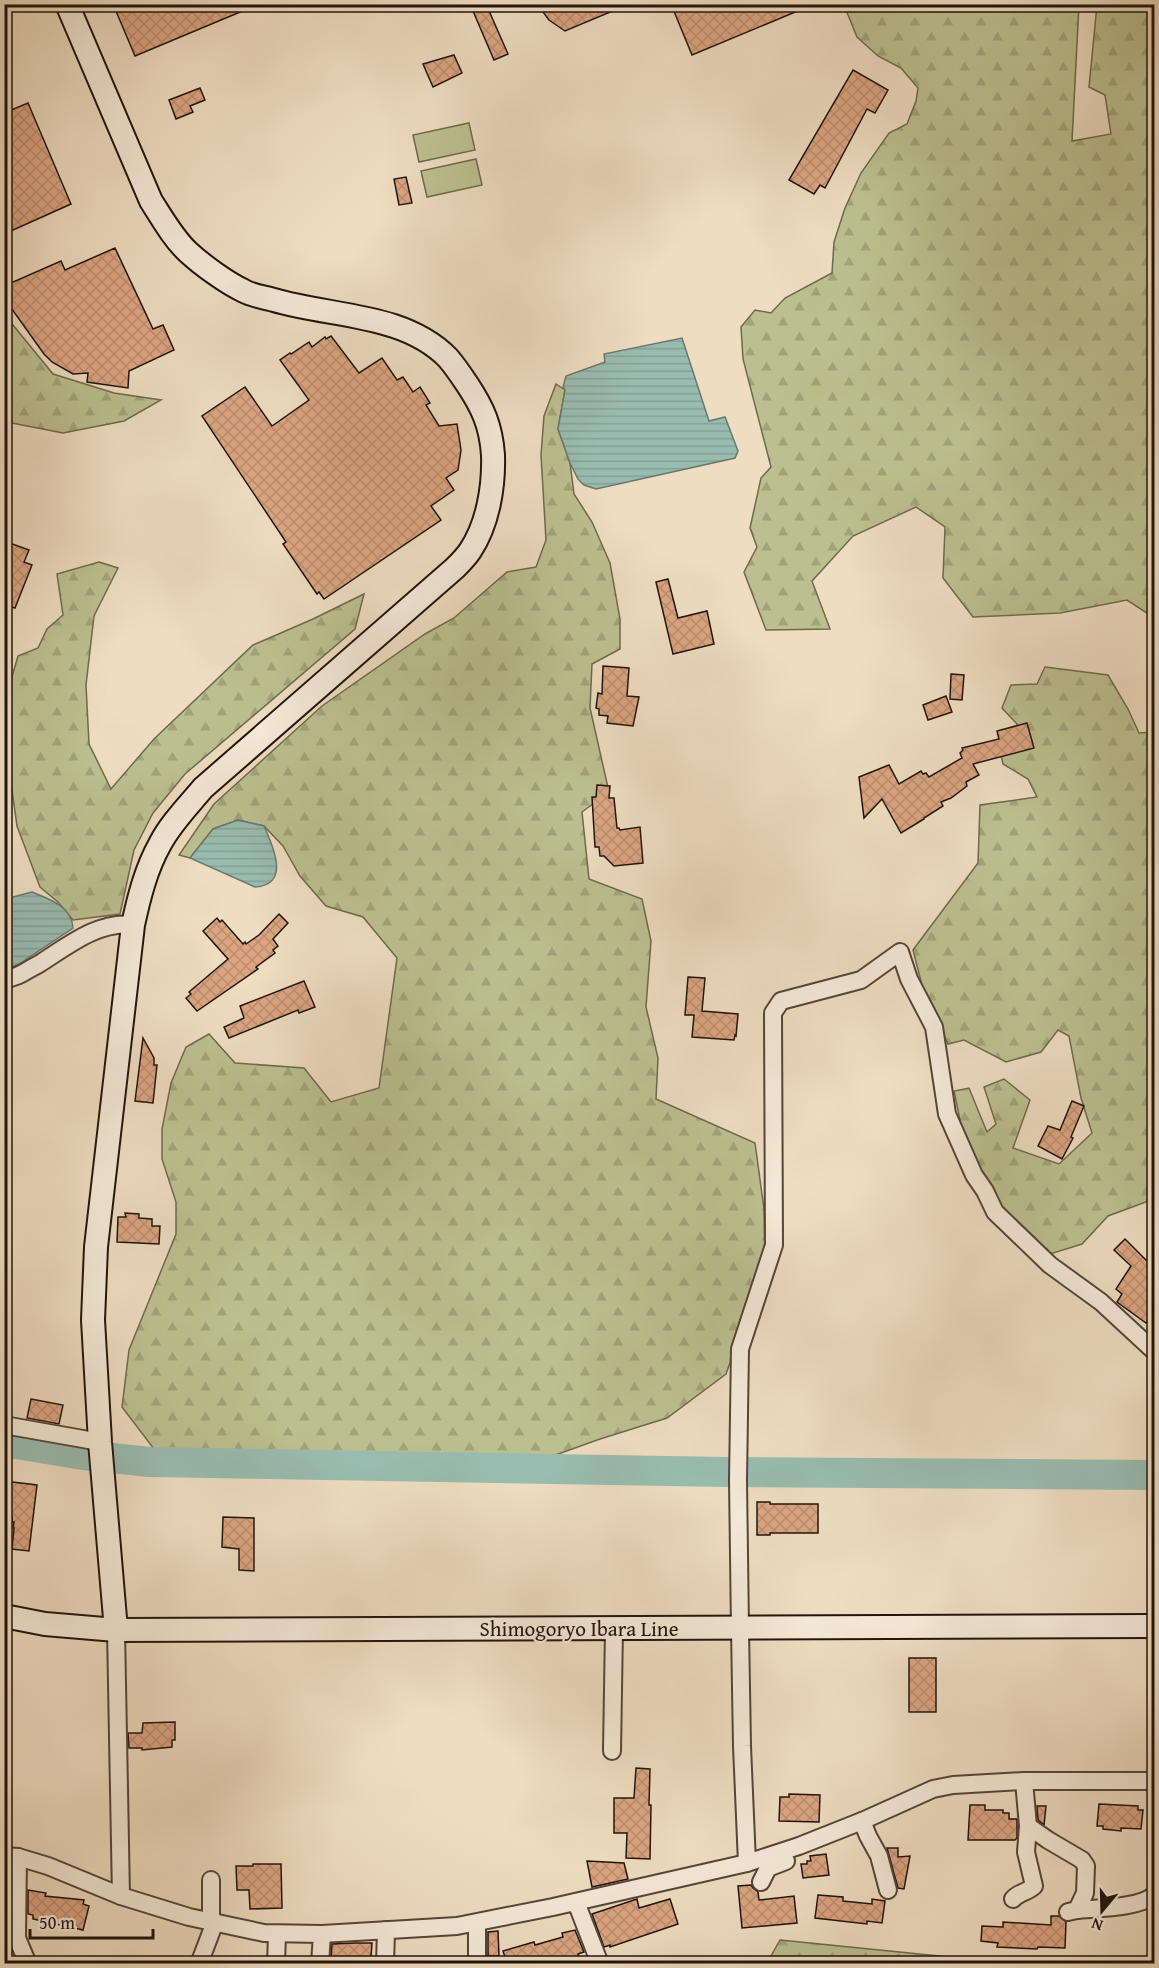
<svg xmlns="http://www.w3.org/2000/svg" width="1159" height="1968" font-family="'Gentium Book Plus',serif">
<defs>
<pattern id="forest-firs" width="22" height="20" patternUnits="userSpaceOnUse" patternTransform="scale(1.5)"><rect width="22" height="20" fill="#bcc090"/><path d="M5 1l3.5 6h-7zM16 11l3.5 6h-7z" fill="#a1a47b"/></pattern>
<pattern id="water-rules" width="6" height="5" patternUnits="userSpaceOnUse" patternTransform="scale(1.5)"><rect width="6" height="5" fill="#99bcb0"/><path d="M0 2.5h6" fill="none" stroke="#84a196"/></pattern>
<pattern id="building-cross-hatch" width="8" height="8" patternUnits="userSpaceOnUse" patternTransform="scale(1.5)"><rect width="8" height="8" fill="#dba582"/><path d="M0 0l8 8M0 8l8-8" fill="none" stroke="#bc8d6f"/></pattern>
</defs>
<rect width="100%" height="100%" fill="#eeddc1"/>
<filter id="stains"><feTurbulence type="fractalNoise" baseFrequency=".00333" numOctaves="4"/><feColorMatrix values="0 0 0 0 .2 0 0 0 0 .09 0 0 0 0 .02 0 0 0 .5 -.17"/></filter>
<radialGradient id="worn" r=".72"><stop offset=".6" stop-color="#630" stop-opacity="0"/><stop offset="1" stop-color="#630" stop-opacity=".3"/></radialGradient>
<!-- forest -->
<g fill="url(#forest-firs)" stroke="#6e6a4e" stroke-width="1.5">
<path d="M844 5H1079L1072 141 1111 134 1105 95 1089 87 1097 5H1154V625L1150 615 1127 600 1060 613 973 617 943 578 945 527 916 507 853 536 812 581 830 629 766 630 744 572 757 547 750 528 761 478 771 467 743 359 741 327 755 310 771 313 785 298 832 273 834 242 845 208 861 173 889 133 907 124 916 101 918 88 901 68 878 56 857 37Z"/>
<path d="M4 314 53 374 114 393 161 400 124 421 63 433 7 422 4 416Z"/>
<path d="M556 384 565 390 558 429 570 463 574 494 592 522 610 563 620 619V649L592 664 590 708 609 792 582 812 589 879 642 899 651 941 646 1007 658 1058 656 1099 755 1143 764 1209 765 1266 726 1374 667 1418 600 1439 550 1457 384 1463 173 1459 154 1449 122 1407 129 1350 176 1234V1202L162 1159V1129L171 1083 186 1047 209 1034 235 1063 304 1068 331 1102 379 1088 397 958 363 917 326 906 300 876 283 846 264 826 238 820 213 829 190 858 179 855 214 804 322 706 425 634 454 618 507 572 536 567 546 540 541 455 544 416Z"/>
<path d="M99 562 118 568 94 616 86 685 89 744 111 789 154 739 253 645 313 619 364 594 355 629 185 774 153 813 134 850 120 914 73 920 58 902 40 887 17 826 5 740V724L7 694 18 656 38 648 47 629 63 615 57 574Z"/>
<path d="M1045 667 1108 675 1128 709 1139 733 1154 732V1199L1108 1216 1082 1244 1047 1255 1005 1217 978 1174 963 1134 954 1091 969 1088 987 1132 996 1124 984 1087 1004 1079 1030 1100 1013 1148 1059 1164 1092 1133 1081 1098 1069 1036 1058 1030 1041 1052 1006 1062 964 1040 948 1044 922 985 913 950 978 863 980 805 1037 797 1028 779 1003 764 998 741 1024 736 1017 724 1002 708 1011 685 1037 684Z"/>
<path d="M780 1940 1009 1963H767Z"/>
</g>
<!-- pitch -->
<g fill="#bcc090" stroke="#6e6a4e" stroke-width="1.5">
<path d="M469 123 475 150 419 162 413 135Z"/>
<path d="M476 159 482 185 427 197 421 171Z"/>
</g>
<!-- water -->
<g fill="url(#water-rules)" stroke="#69796f" stroke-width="1.5">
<path d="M682 338 709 421 725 417 738 451 735 458 596 489 584 485 578 479 570 463 558 429 565 390 563 387 566 376 605 362 604 354Z"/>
<path d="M238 820 264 826C273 846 291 885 255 887L190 858 213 829Z"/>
<path d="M32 892C49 899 72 906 73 928L16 966 5 967V899Z"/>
</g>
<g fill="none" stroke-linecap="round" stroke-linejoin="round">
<!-- river -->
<path stroke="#99bcb0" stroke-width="30" d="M4 1442 83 1455 150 1462 726 1472 1154 1475"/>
</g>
<!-- building -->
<g fill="url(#building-cross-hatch)" stroke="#20140d" stroke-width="1.5">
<path d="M113 4H257V5L135 56Z"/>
<path d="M470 4H486L508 54 494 60Z"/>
<path d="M537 4H627V5L565 31 549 20Z"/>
<path d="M671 4H812V5L692 55Z"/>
<path d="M454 55 462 73 433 87 423 64Z"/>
<path d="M853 70 888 90 875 113 867 109 825 188 820 185 814 194 789 180Z"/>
<path d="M200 88 205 100 190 106 193 112 176 119 169 100Z"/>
<path d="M28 103 71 204 4 234V113Z"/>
<path d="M406 177 412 203 399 205 394 179Z"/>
<path d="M115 248 153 329 163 325 174 350 129 371 128 388 87 382 88 373 73 374 52 362 44 354 4 298V286L61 261 65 270Z"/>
<path d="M331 336 359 373 382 358 397 380 403 377 413 392 420 387 430 403 426 405 439 426 457 424 461 450 458 470 446 478 454 490 431 506 441 520 324 599 319 592 317 594 283 544 286 542 202 416 245 387 272 426 309 400 280 360 290 353 291 354 309 342 312 347 325 337 326 339Z"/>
<path d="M4 541 29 550 24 562 32 565 15 608 4 605Z"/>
<path d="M668 579 678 618 707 611 714 644 673 654 656 582Z"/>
<path d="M603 666 629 668 627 696 639 697 633 726 607 723 608 716 599 715V709L596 708 598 693 602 694Z"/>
<path d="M951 674 964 675 962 700 950 699Z"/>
<path d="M946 696 952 712 928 720 923 705Z"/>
<path d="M1027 723 1034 748 973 764 979 775 966 782 967 786 951 798 941 802 943 806 924 818V819L901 833 882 799 864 818 859 777 889 765 899 784 921 771 923 774 926 773 929 777 962 758 960 753 963 750 962 748 999 739 997 731Z"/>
<path d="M597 785 610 786 609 798H614L617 828H619L620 830 640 827 643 863 614 866 604 856H600L599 847H595L592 797H596Z"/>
<path d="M279 914 288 923 273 939 278 946 273 950 275 953 256 967 258 969 197 1011 186 998 191 994 189 992 228 959 203 931 217 918 220 922 222 920 243 944 245 942 246 944 259 935Z"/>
<path d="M688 977 705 978 702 1011 738 1014 736 1036 735 1035 734 1040 692 1037 694 1015H685Z"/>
<path d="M304 981 315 1007 299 1013 298 1010 229 1038 224 1027 244 1018 240 1006Z"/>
<path d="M143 1038 154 1058V1065H157L153 1103 135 1101Z"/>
<path d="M1072 1101 1084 1106 1071 1137 1073 1138 1062 1159 1038 1146 1048 1126 1060 1130Z"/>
<path d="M125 1213 139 1214V1218L152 1219V1226H160L159 1244 117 1242 118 1217H126Z"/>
<path d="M1125 1239 1155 1269V1311L1146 1323 1117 1302 1122 1294 1116 1289 1131 1266 1114 1250Z"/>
<path d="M31 1399 63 1405 59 1424 27 1418Z"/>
<path d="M4 1481 37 1485 29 1551 12 1549 14 1528H13L14 1522H12V1516L4 1515Z"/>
<path d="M757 1502H770V1504H818V1533H770V1535H757Z"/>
<path d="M223 1517 254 1518V1571L239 1570V1549L222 1547Z"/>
<rect x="909" y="1658" width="27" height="54"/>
<path d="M175 1722V1740H172V1747L142 1750V1748H129L128 1733H142L143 1723Z"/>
<path d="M636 1768 650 1769 649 1805H651L650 1859 626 1858 627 1833H614V1798H634Z"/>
<path d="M789 1794 820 1795 819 1822 779 1821 780 1797H789Z"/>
<path d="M1099 1804 1138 1806V1810H1143L1141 1829 1121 1828V1831L1103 1829V1826H1097Z"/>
<path d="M970 1805H985V1810H1003V1813H1009V1819H1017V1838L1015 1840H968Z"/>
<path d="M1037 1806H1046L1044 1825 1038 1820Z"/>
<path d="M887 1848H898V1857L910 1856 904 1889 898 1888Z"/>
<path d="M826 1854 829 1875 803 1878 801 1864H807V1861H811L810 1856Z"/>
<path d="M587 1861 624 1863 628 1879 592 1887Z"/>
<path d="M253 1864H281L282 1908 250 1909 249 1890H237L236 1866H253Z"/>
<path d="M751 1885 753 1888 758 1892 759 1900 794 1896 797 1923 742 1928 738 1886Z"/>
<path d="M28 1890 46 1893 45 1896 84 1900 83 1904 89 1906 83 1930 33 1919V1915L28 1914Z"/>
<path d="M818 1895 843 1897V1901L872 1904V1899L885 1901 882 1923 867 1921V1924L815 1918Z"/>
<path d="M637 1899 639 1908 670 1899 678 1924 610 1947V1945L604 1947 592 1914Z"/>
<path d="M1051 1916H1059L1066 1922 1065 1948 1038 1947 1037 1949 997 1947 998 1943 981 1941 982 1926 1003 1927V1922L1051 1925Z"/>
<path d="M575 1930 584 1952 578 1954 579 1958 572 1960 574 1964H507L503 1951 534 1942 535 1945 563 1937 562 1933Z"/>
<path d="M498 1931 499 1956H488V1932Z"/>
<path d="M355 1943H372L371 1957 331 1958 332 1944Z"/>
</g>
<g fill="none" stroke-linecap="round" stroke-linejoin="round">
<defs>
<g id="street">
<path d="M4 979C18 978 27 970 39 964 66 947 99 920 133 925"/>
<path d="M4 1425 100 1442"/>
<path d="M116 1630 121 1896"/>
<path d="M612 1751 614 1629"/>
<path d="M862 1821 868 1836 879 1856 888 1890"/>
<path d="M1028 1826 1048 1840 1082 1860 1086 1866 1085 1893 1077 1910 1068 1912"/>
<path d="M4 1856 18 1857 48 1866 121 1896 189 1917 264 1933 322 1934 457 1926 553 1907 747 1863 799 1846 862 1821 933 1789 953 1785 1024 1781H1154"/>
<path d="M18 1857 17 1938 28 1964"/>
<path d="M747 1863 742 1746 740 1629 738 1480 740 1349 774 1245 773 1013 781 1001 861 980 900 952 909 979 934 1027 947 1114 974 1175 985 1191 995 1212 1050 1265 1101 1302 1154 1351"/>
<path d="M211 1880V1922"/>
<path d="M761 1882 768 1868 786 1861"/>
<path d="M1013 1899C1019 1892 1028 1892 1034 1886L1026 1852 1028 1826 1024 1781"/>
<path d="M576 1902 600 1964"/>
<path d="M1077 1910C1097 1908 1140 1908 1154 1895"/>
<path d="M477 1923V1964"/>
<path d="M199 1964 215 1922"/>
<path d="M276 1964 277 1934"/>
<path d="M320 1964 322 1934"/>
<path d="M385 1964 386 1930"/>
</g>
<g id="secondary">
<path d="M67 4 151 201C162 218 173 238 188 252 202 265 227 283 244 291 253 296 264 297 274 300 331 317 404 313 448 358 455 366 461 375 467 384 483 408 491 426 493 455 494 487 488 524 470 551 466 557 460 563 455 568L203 788C188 806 171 823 160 844 146 869 139 897 133 925L96 1247 93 1320 100 1442 116 1630"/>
<path d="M4 1616 45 1624 116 1630 1154 1626"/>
</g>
</defs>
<!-- street casing -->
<use href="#street" stroke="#54463a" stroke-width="20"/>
<!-- secondary casing -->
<use href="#secondary" stroke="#20140d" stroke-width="26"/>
<!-- street -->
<use href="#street" stroke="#f4e9d7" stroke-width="16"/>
<!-- secondary -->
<use href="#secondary" stroke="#f4e9d7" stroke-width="22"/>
</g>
<g text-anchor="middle" stroke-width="4.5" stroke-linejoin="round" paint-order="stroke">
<!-- street labels -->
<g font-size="21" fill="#20140d" stroke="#f4e9d7">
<text x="579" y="1636">Shimogoryo Ibara Line</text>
</g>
</g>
<!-- margin -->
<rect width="1159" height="1968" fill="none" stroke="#eeddc1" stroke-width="24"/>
<rect x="6" y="6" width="1147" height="1956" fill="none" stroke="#20140d" stroke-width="3"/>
<rect x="12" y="12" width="1135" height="1944" fill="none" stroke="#20140d" stroke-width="1.5"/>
<!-- north arrow -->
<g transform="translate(1102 1911) rotate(199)" stroke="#f4e9d7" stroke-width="4.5" paint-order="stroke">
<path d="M0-4.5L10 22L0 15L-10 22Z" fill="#20140d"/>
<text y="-9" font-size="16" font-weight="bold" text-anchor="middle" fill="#20140d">N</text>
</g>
<!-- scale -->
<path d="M30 1929v9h123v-9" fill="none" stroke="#20140d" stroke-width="3"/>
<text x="39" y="1929" font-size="18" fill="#20140d" stroke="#f4e9d7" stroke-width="4.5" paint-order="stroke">50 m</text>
<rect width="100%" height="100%" filter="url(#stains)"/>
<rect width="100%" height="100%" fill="url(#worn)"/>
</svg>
